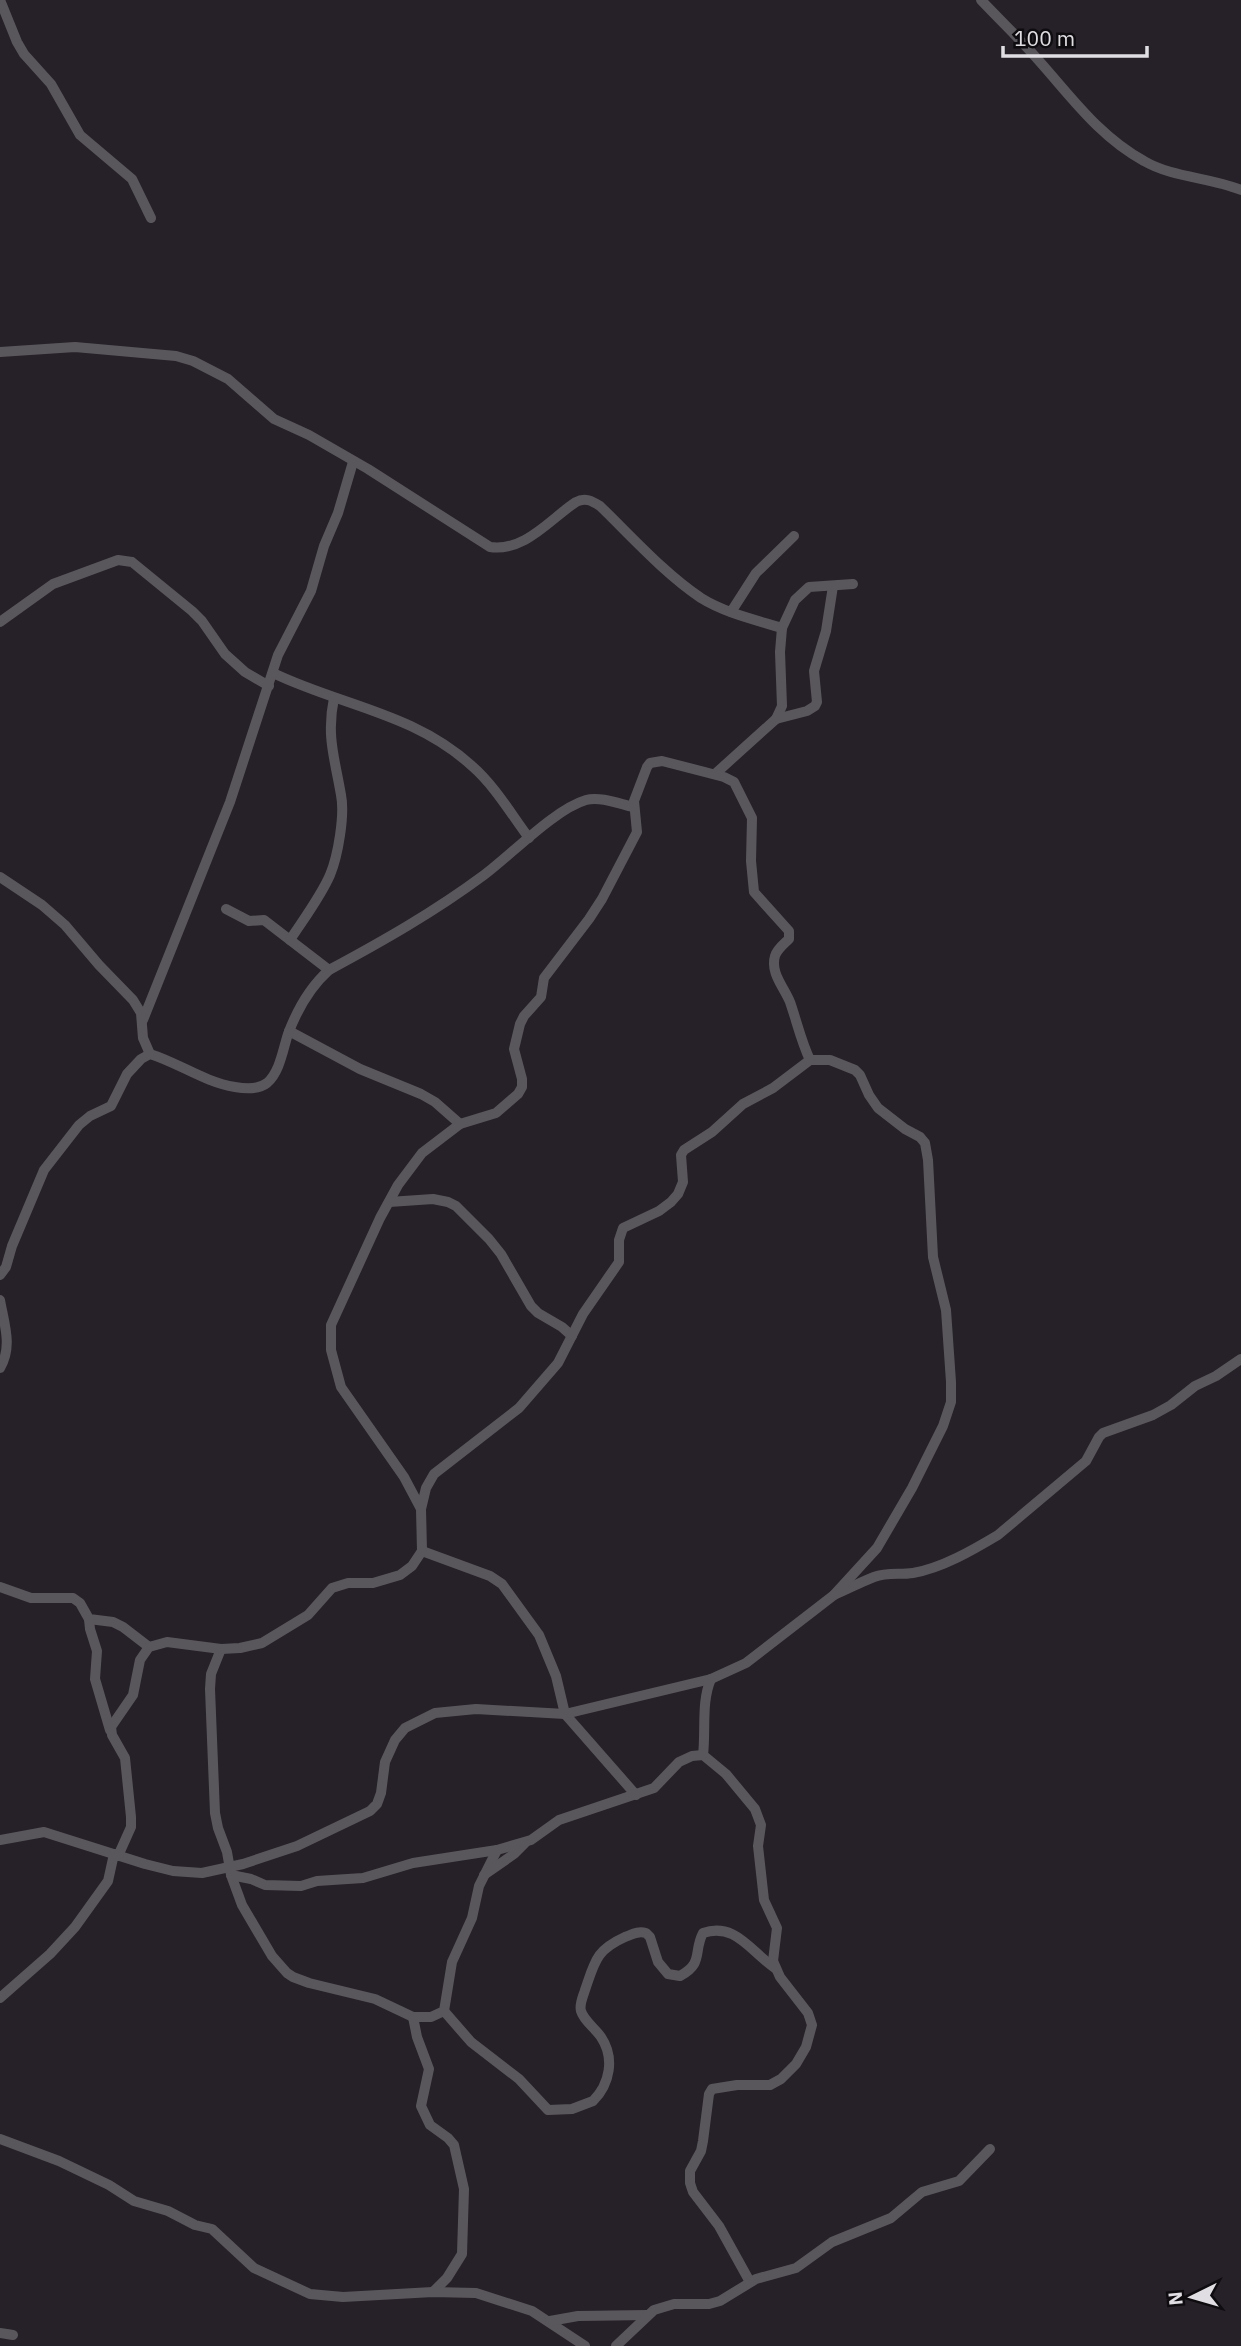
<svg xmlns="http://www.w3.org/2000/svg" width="1241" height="2346" font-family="'IBM Plex Sans',sans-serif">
<rect width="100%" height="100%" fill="#262129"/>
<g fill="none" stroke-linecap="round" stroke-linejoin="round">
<!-- minor -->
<g stroke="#5a575c" stroke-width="10">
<path d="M0 0 17 42 24 54 51 84 80 135 132 179 151 218"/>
<path d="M981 0C1000 20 1021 40 1040 62 1072 98 1100 137 1144 161 1173 178 1210 177 1241 190"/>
<path d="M0 352 75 347 176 356 193 361 228 379 274 419 309 435 368 469 490 547C525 552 550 519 576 502 585 497 592 501 600 506 632 537 664 573 701 598 725 613 756 620 782 628"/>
<path d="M731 612 756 573 794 536"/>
<path d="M0 622 53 584 118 560 132 562 192 611 202 621 225 654 245 672 269 686"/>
<path d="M273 673C342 706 414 713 472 766 495 786 511 814 529 838"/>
<path d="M776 719 807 711 815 706 817 702 814 671 826 631 833 586"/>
<path d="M715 774 776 719 782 706 780 652 782 628 795 600 809 587 853 584"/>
<path d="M0 877 42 905 65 925 99 965 133 1000 141 1013 143 1038 150 1054"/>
<path d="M226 909 249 921 264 920 329 970"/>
<path d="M290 940C303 920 321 896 330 875 338 856 345 815 341 795 335 759 326 736 334 698"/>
<path d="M143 1020 230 802 278 655 311 591 324 546 338 513 353 462"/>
<path d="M289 1031 360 1069 421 1094 435 1102 460 1124"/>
<path d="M389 1202 433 1199 448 1202 456 1206 489 1239 501 1254 531 1306 538 1313 562 1327 572 1336"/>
<path d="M0 1275 6 1267 12 1246 44 1170 79 1125 90 1116 111 1106 127 1074 141 1059 150 1054C179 1063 204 1082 235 1087 246 1089 258 1090 267 1083 280 1072 283 1049 288 1034 297 1010 310 987 329 970 383 941 434 912 484 875 511 855 555 809 586 800 600 796 620 804 633 807"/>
<path d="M0 1300C4 1323 13 1347 0 1368"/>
<path d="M422 1551 490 1576 502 1584 539 1635 556 1676 565 1714 636 1795"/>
<path d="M0 1587 31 1598H73L80 1603 89 1619 113 1622 123 1627 149 1647"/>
<path d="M834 1595C848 1589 861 1582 874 1577 887 1572 900 1575 913 1573 942 1568 973 1550 998 1535L1086 1461 1099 1437 1103 1433 1153 1415 1171 1405 1195 1386 1216 1376 1241 1359"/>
<path d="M89 1619 90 1629 97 1651 95 1679 110 1730"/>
<path d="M221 1649 211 1674 210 1689 215 1813 218 1828 227 1852 231 1875 242 1905 272 1956 287 1973 293 1977 309 1983 375 1999 413 2017H431L444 2011 452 1962 472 1918 479 1886 497 1850"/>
<path d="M703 1755C706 1730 701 1702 711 1679"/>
<path d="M0 1840 44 1832 145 1864 173 1871 202 1873 243 1864 297 1846 370 1811 377 1804 381 1793 385 1762 395 1740 405 1728 435 1713 476 1709 565 1714 711 1679 746 1663 834 1595 877 1548 912 1488 943 1426 951 1402V1382L946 1310 933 1257 928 1160 925 1143 920 1137 905 1129 878 1108 869 1095 860 1075 855 1070 830 1060H810L773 1088 743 1104 712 1132 684 1150 681 1155 683 1182 678 1194 671 1202 659 1211 623 1228 619 1240V1262L583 1314 558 1363 519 1408 434 1474 426 1488 421 1509"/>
<path d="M118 1856 131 1827V1817L125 1758 112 1735 111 1727 133 1695 140 1660 149 1647 167 1642 221 1649 240 1648 262 1643 308 1615 332 1588 348 1583H373L400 1575 412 1566 422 1551 421 1509 404 1477 341 1387 331 1350V1325L380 1218 398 1185 422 1153 460 1124 496 1113 518 1094 522 1087V1079L514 1049 520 1024 524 1016 541 997 544 978 589 919 602 899 637 832 634 801 647 767 650 763 662 761 724 777 734 782 752 818 751 861 754 892 789 931V939C784 944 777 949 775 956 770 973 784 987 790 1002 797 1022 801 1041 810 1060"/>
<path d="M231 1875 251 1879 265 1885 301 1886 317 1881 363 1878 413 1863 497 1850 531 1840 559 1820 654 1788 679 1762 692 1756 703 1755 726 1774 755 1809 761 1825 758 1846 764 1900 777 1928 773 1961 780 1977 808 2013 812 2025 806 2047 796 2064 781 2079 770 2085H737L712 2089 709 2094 703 2141 701 2151 690 2171V2183L693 2192 719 2226 750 2282"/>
<path d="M484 1875 514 1854 525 1843"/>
<path d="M0 1998 50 1954 75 1927 108 1881 114 1854"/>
<path d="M444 2011 471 2042 519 2079 548 2110 572 2109 593 2101C610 2084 615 2058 601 2037 595 2028 584 2021 581 2011 579 2004 583 1997 585 1990 595 1961 596 1950 625 1937 633 1934 638 1931 646 1933L650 1937 658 1962 668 1974 680 1976C704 1963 693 1952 703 1933 735 1922 750 1951 775 1968"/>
<path d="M413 2017 417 2037 429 2069 421 2106 430 2125 448 2138 454 2145 464 2189 462 2254 447 2278 433 2292"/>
<path d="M0 2139 59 2161 109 2185 134 2201 168 2211 195 2225 212 2229 254 2268 310 2294 343 2297 433 2292 476 2293 532 2311 585 2346"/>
<path d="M550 2321 578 2316 648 2315"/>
<path d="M0 2333 13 2335"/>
<path d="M616 2346 654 2310 674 2304H709L720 2301 756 2279 796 2268 832 2242 891 2218 922 2192 959 2181 990 2149"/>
</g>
</g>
<!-- north arrow -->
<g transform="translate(1192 2297) rotate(265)" stroke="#0e0c0f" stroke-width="5" paint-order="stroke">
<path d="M0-5L12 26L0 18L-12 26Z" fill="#e1dee3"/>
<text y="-10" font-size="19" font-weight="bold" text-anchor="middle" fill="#e1dee3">N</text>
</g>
<!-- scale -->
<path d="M1003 46v10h144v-10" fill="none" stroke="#e1dee3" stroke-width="3.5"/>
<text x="1014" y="46" font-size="21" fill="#e1dee3" stroke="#0e0c0f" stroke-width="5" paint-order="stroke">100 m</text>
</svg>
